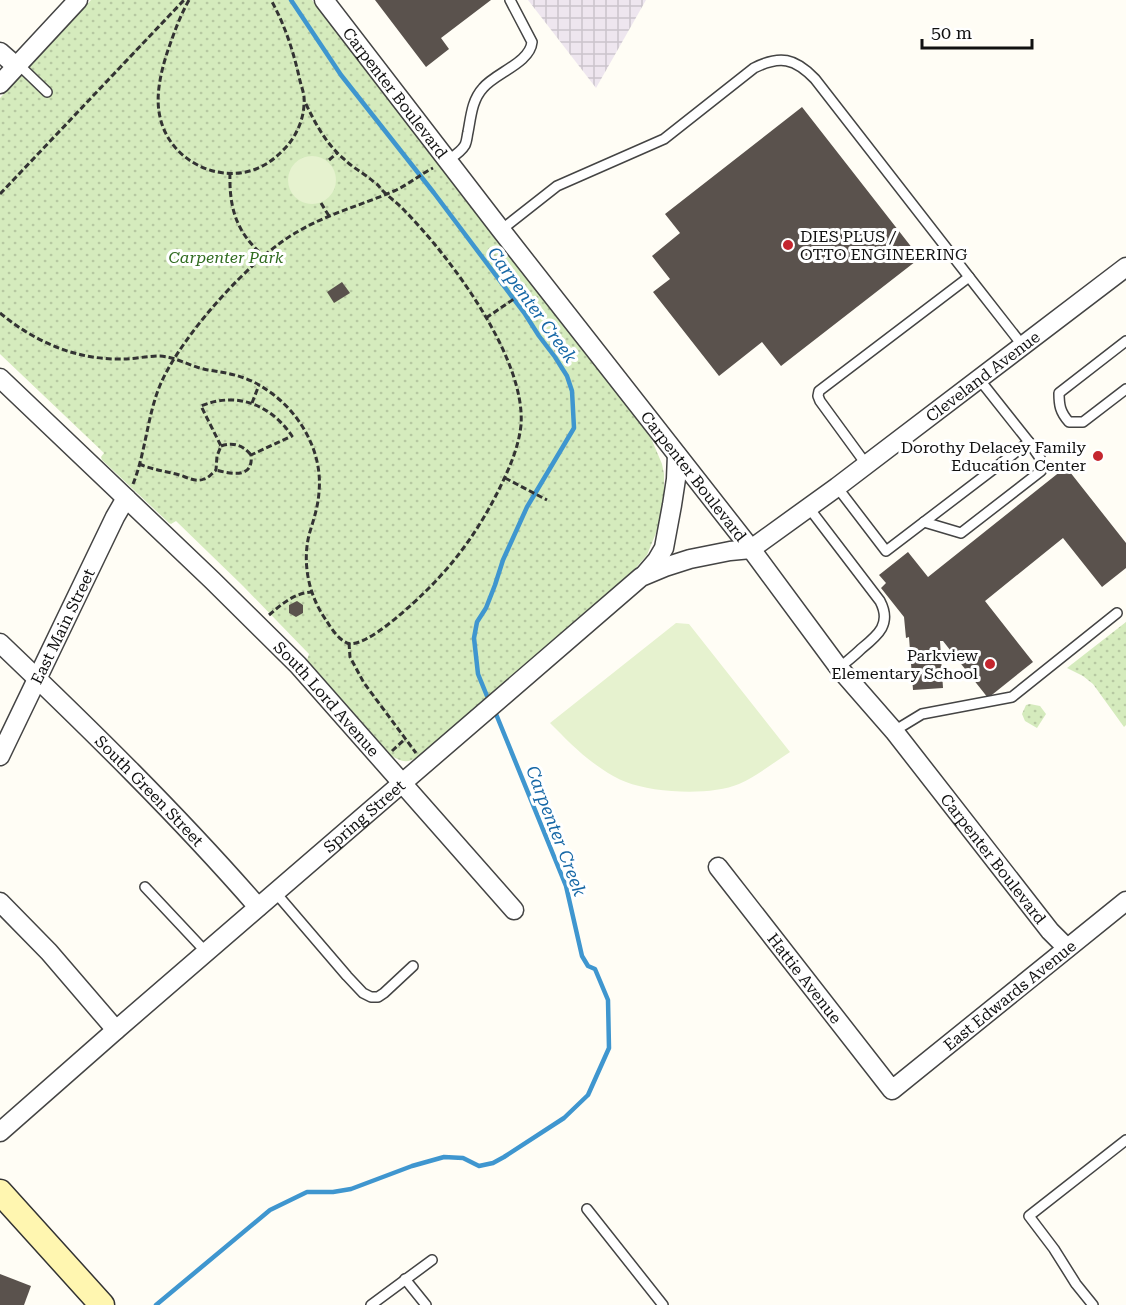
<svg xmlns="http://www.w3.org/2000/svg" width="1126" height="1305" font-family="'Roboto Serif',serif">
<defs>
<pattern id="industrial-grid" width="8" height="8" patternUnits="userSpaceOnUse" patternTransform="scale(1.5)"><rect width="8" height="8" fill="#eee6ef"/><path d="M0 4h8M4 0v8" fill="none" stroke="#cbc4cc"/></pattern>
<pattern id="grass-dots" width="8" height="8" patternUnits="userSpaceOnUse" patternTransform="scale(1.5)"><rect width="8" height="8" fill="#d5ebbd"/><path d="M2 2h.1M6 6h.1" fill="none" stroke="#b6c8a1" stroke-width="1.8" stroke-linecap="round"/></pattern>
</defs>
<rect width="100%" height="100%" fill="#fffdf5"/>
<!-- industrial -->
<path fill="url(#industrial-grid)" d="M528 0H646L596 88Z"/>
<!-- grass -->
<g fill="url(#grass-dots)">
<path d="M91 0H312L628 406 651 438 662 464 664 474V501L658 528 647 555 634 570 417 758C407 763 400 762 391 755L307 660 309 654 243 586 176 521 171 524 169 523 102 460 101 457 104 453 0 354V98Z"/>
<path d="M1126 622V725L1124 727 1093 684 1083 676 1067 668Z"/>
<path d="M1030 704 1040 706 1046 714 1037 728 1025 721 1022 714 1026 705Z"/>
</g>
<!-- pitch -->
<g fill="#e6f2cf">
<circle cx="312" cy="180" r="24"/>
<path d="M676 623 689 624 790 752C773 763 757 776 739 784 711 796 654 793 626 782 618 779 609 774 602 769 582 756 566 739 550 723Z"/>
</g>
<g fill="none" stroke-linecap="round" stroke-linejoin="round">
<!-- stream -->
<g stroke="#3f96cf" stroke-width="4.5">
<path d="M291 0 341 75 434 193 525 314 539 336 555 357 567 376 572 391 574 428 527 507 503 560 495 585 486 608 477 622 474 638 478 674 487 696"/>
<path d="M156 1305 270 1210 307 1192H333L351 1189 412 1166 444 1157 463 1158 479 1166 493 1163 504 1157 564 1118 588 1095 609 1048 608 1000 595 969 588 966 582 956 566 886 496 714"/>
</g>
</g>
<!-- building -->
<g fill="#5a524d">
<path d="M375 0H491L441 38 449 49 426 67Z"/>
<path d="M802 107 920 258 781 366 762 342 719 376 653 292 670 279 652 256 680 233 665 214Z"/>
<path d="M342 282 350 293 334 303 327 292Z"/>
<path d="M1066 467 1126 543V568L1102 587 1063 538 985 601 1033 662 988 698 943 641H940L943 688 913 690 909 637 906 638 904 617 881 588 886 583 879 575 908 552 928 577Z"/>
<path d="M297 601 303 605V613L296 617 289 613V605Z"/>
<path d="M0 1274 31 1286 24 1305H0Z"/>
</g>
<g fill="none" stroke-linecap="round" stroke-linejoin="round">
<defs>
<g id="lane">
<path d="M18 64 47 92"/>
<path d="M448 160C454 156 461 152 465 145 467 141 467 136 468 132 471 116 472 100 483 88 495 73 530 63 532 42L510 0"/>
<path d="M501 230 557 186 664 139 754 68C780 55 795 58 815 79L969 277"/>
<path d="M1126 341 1059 393C1059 405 1060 412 1069 422H1083L1126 389"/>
<path d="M866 464 820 401 818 396 819 391 969 277 1023 346"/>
<path d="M837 487 886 551 1029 442"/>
<path d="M809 508 880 601C892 624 878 635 861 649 854 656 846 662 839 668"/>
<path d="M924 522 961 533 1041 471 1040 458 1029 442 979 379"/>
<path d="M894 731 922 714 1012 697 1117 613"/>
<path d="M145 887 206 952"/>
<path d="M275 892 347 976 363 993 371 997H378L384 993 413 966"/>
<path d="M587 1209 663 1305"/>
<path d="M405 1279 426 1305"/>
<path d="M371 1305 432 1260"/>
<path d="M1093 1305 1076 1284 1054 1249 1029 1216 1126 1140"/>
</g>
<g id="street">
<path id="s1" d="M324 0 501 230 751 549 839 668 894 731 1050 931 1067 948"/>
<path d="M0 52 16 66"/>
<path d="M0 84 78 0"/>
<path id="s2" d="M0 378 212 580 298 665 514 910"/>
<path d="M645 574 657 560 664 548 672 505 676 479 677 455"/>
<path id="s3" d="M0 643C89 728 177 814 258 907"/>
<path id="s4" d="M0 756 115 517 126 498"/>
<path id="s5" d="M718 867 892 1090 1126 901"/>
<path d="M0 902 49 952 116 1030"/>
<path id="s6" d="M0 1132 116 1030 641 577 665 567 690 559 730 551 751 549 837 487 1126 267"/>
</g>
<path id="secondary" d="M0 1192 102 1305"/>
</defs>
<!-- lane casing -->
<use href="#lane" stroke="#444" stroke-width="12"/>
<!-- street casing -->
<use href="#street" stroke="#444" stroke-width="21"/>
<!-- secondary casing -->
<use href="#secondary" stroke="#333" stroke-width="27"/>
<!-- path -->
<g stroke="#333" stroke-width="3" stroke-dasharray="6 3" stroke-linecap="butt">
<path d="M189 0C180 16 174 33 168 50 161 71 155 96 160 117 169 159 216 184 256 169 269 164 279 155 288 145 297 134 304 118 304 103 305 96 302 88 300 81 294 53 285 25 271 0"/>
<path d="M329 160 337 153"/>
<path d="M230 173C229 207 236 233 264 256"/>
<path d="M0 194 184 0"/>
<path d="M321 203 329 216"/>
<path d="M0 313C35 342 76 360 122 359 134 359 147 356 160 356 177 357 191 367 208 370 230 373 249 377 267 390 300 412 323 452 319 492 318 508 313 521 309 535 302 564 309 596 326 620 331 628 338 639 347 643 365 650 416 601 429 588 461 556 485 520 504 479 512 462 519 444 521 425 526 357 448 254 402 208 396 202 389 197 383 191 378 186 380 186 374 182 365 174 353 168 344 159 326 144 315 123 305 102"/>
<path d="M486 318 524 292"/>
<path d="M252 403 259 385"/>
<path d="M221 446C233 442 243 445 251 455"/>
<path d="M139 464C151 469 163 471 176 474 185 476 195 483 204 479 209 478 212 473 216 470L217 456 221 446 201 406C237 391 271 405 292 436L251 455C254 479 231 474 216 470"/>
<path d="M505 478 547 500"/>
<path d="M133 484C146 452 147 415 161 383 183 334 250 259 297 232 327 214 362 205 394 191 408 185 419 175 433 168"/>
<path d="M269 615C282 604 294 593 312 592"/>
<path d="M349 643 350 657 364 683 416 753"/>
<path d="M392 751 405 739"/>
</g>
<!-- lane -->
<use href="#lane" stroke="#fff" stroke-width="9"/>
<!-- street -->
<use href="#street" stroke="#fff" stroke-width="18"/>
<!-- secondary -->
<use href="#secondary" stroke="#fff6b0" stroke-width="24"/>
</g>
<!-- markers -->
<g fill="#c4262e" stroke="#fff" stroke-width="2">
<circle cx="788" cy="245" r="6"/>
<circle cx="1098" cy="456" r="6"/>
<circle cx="990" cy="664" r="6"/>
</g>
<g text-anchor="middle" stroke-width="6" stroke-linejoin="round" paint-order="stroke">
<!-- street labels -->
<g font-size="16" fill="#111" stroke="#fff">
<text dy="6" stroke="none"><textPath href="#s1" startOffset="117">Carpenter Boulevard</textPath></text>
<text dy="6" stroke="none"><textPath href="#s6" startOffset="1251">Cleveland Avenue</textPath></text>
<text dy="6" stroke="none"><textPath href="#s1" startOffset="603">Carpenter Boulevard</textPath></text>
<text dy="6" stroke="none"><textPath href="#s4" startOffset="144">East Main Street</textPath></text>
<text dy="6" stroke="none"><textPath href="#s2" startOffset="458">South Lord Avenue</textPath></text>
<text dy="6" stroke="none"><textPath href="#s3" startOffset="210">South Green Street</textPath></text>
<text dy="6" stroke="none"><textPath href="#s6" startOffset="482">Spring Street</textPath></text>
<text dy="6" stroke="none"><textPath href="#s1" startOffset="1089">Carpenter Boulevard</textPath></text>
<text dy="6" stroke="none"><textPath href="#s5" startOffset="141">Hattie Avenue</textPath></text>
<text dy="6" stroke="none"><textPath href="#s5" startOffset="434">East Edwards Avenue</textPath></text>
</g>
<!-- poi labels -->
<g font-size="16" fill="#111" stroke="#fff" text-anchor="end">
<text x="800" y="242" text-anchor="start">DIES PLUS /<tspan x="800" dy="18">OTTO ENGINEERING</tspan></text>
<text x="1086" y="453">Dorothy Delacey Family<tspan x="1086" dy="18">Education Center</tspan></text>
<text x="978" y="661">Parkview<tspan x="978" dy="18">Elementary School</tspan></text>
</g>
<!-- park labels -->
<g font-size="16" font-style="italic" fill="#2f6b1f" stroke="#fff">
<text x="226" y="263">Carpenter Park</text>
</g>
<!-- water labels -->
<g font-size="18" font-style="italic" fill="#1768a6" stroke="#fff">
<text transform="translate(532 305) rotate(54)" y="6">Carpenter Creek</text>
<text transform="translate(556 831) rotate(69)" y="6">Carpenter Creek</text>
</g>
</g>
<!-- scale -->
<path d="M922 39v9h110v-9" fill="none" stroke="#111111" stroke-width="3"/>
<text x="931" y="39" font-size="18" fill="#111111" stroke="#ffffff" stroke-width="4.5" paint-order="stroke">50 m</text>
</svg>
